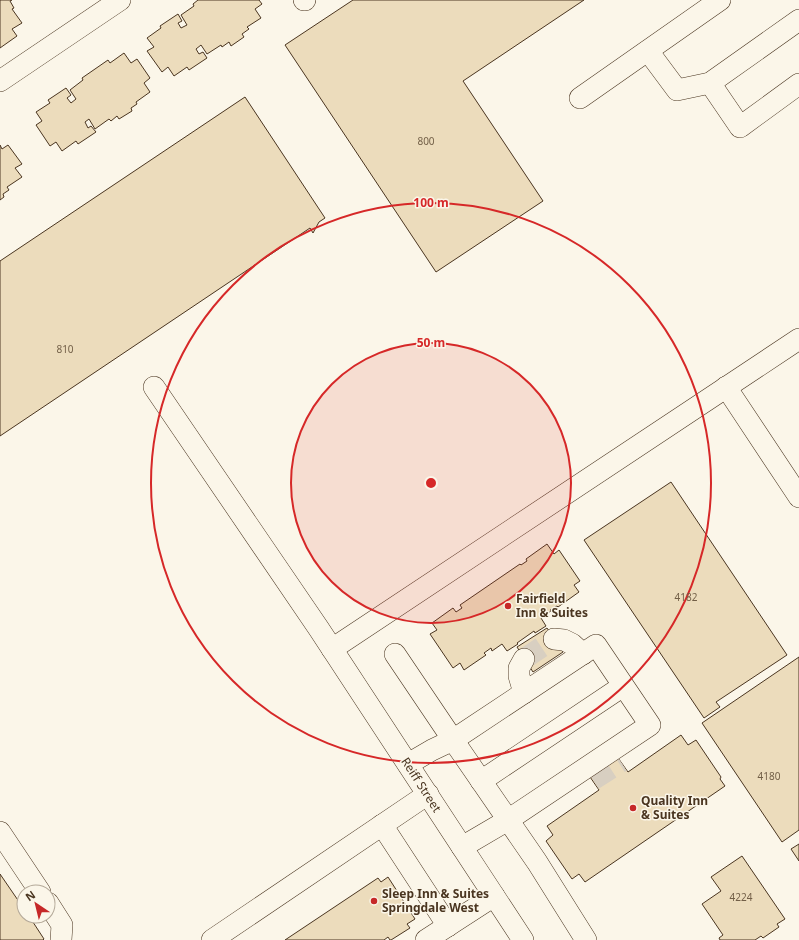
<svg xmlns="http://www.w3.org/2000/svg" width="799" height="940" font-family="'Noto Sans',sans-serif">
<rect width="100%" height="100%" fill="#fbf6e9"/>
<!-- building -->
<g fill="#ecdcbc" stroke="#4a3520">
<path d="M0 0H12L10 1 14 8 12 9 22 23 12 29 17 36 0 48Z"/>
<path d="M198 0H259L262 4 255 9 261 18 247 27 249 29 242 34 244 37 231 46 229 42 222 47 221 45 207 54 201 45 196 49 199 54 203 52 207 58 189 70 187 67 174 76 168 67 162 72 147 51 154 47 147 38 161 28 160 26 178 14 182 21 178 23 181 28 187 25 181 15 194 6 193 4Z"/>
<path d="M353 0H584L463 81 543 201 436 272 285 45Z"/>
<path d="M124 53 131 63 137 59 150 78 144 83 150 92 136 102 137 104 131 108 132 111 119 119 117 116 111 121 109 119 95 129 89 119 85 122 88 128 91 126 96 132 78 144 76 141 62 151 56 142 50 146 36 125 42 121 36 112 50 103 48 100 66 88 71 95 67 98 71 103 76 99 70 90 83 80 82 78 108 60 110 63Z"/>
<path d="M245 97 325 218 319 222 313 233 310 228 0 436V261Z"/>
<path d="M0 145 2 149 8 145 22 164 15 168 22 177 7 187 9 190 3 194 4 197 0 200Z"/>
<path d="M671 482 787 655 716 702 720 707 704 718 584 540Z"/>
<path d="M547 544 554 554 559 550 580 581 574 585 579 592 558 607 557 606 550 610 551 611 541 618 546 626 535 633 534 631 517 643 518 644 507 651 502 644 492 651 491 648 484 653 486 655 464 670 460 663 453 668 430 634 437 630 432 623 453 608 456 612 462 608 460 605 520 564 521 565 527 561 526 559Z"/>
<path d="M547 628 563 652 533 672 517 647Z"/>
<path d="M799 657V830L782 842 702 723Z"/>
<path d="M681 735 688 745 696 740 721 777 720 779 725 786 585 882 579 874 572 879 546 841 553 835 547 826 599 790 588 774 616 755 628 772Z"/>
<path d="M799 844V861L791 849Z"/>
<path d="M742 856 785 919 777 924 779 927 763 938 761 936 755 940H720L719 938 723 935 702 904 721 891 711 877Z"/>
<path d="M0 874 24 909V916H29L44 939 43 940H0Z"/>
<path d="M388 877 415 919 407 924 410 928 391 940H390L388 937 384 940H285L378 878 381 882Z"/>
</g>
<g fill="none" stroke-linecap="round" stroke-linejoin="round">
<!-- minor-tunnel -->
<g stroke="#d8cfc1" stroke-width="21" stroke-dasharray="21 10" stroke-linecap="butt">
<path d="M524 659 554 639"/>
<path d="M593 780 621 762"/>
</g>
<defs>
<g id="minor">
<path d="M304 0H305"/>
<path d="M648 51 677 90 710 83 799 20"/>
<path d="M0 81 120 0"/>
<path d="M710 83 740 127 799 84"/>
<path d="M580 98 720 0"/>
<path d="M154 387 319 629 523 940"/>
<path d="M726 387 799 497"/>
<path d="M554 639 564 640 572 644 583 654"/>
<path d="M332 649 799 339"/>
<path d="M395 654 453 740 596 645 650 725 508 820 462 847"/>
<path d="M524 693 519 676V668L524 659"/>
<path d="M408 764 432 750 453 740 537 862 586 940"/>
<path d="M481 781 623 686"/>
<path d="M382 825 448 926"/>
<path d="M0 832 40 892"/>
<path d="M48 903 62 925 61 940"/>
<path d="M212 940 428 794"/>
<path d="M426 940 494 896"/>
</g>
</defs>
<!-- minor casing -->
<use href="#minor" stroke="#4a3520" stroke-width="22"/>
<!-- minor -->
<use href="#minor" stroke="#fbf6e9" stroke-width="21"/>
</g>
<!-- distance rings -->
<circle cx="431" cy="483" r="140" fill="#d62828" fill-opacity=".12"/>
<g fill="none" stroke="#d62828" stroke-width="2">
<circle cx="431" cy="483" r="140"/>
<circle cx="431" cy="483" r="280"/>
</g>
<!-- markers -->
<g fill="#c62828" stroke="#fbf6e9" stroke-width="1.5">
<circle cx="508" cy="606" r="4"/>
<circle cx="633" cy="808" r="4"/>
<circle cx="374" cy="901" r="4"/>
</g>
<g text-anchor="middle" stroke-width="3" stroke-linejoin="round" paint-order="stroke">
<!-- number labels -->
<g font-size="10" fill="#725f47">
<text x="426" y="145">800</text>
<text x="65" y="353">810</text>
<text x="686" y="601">4182</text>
<text x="769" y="780">4180</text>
<text x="741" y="901">4224</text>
</g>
<!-- poi labels -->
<g font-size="12" font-weight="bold" fill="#4a3520" stroke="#fbf6e9" text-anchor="start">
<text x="516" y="603">Fairfield<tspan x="516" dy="14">Inn &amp; Suites</tspan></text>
<text x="641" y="805">Quality Inn<tspan x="641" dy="14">&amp; Suites</tspan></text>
<text x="382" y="898">Sleep Inn &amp; Suites<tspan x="382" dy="14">Springdale West</tspan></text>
</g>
<!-- street labels -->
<g font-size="12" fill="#4a3520" stroke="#fbf6e9">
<text transform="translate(421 785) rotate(57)" y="4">Reiff Street</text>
</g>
</g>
<circle cx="431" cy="483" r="6" fill="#d62828" stroke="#fbf6e9" stroke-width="2"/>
<g font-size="12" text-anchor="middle" font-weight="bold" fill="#d62828" stroke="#fbf6e9" stroke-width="3" stroke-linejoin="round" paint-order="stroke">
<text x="431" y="207">100 m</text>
<text x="431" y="347">50 m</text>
</g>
<!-- north arrow -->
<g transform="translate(36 904) rotate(325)"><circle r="19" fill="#fbf6e9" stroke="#b4a999"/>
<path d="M0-3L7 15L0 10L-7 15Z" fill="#c62828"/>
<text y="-6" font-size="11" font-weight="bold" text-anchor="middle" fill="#4a3520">N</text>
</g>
</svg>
